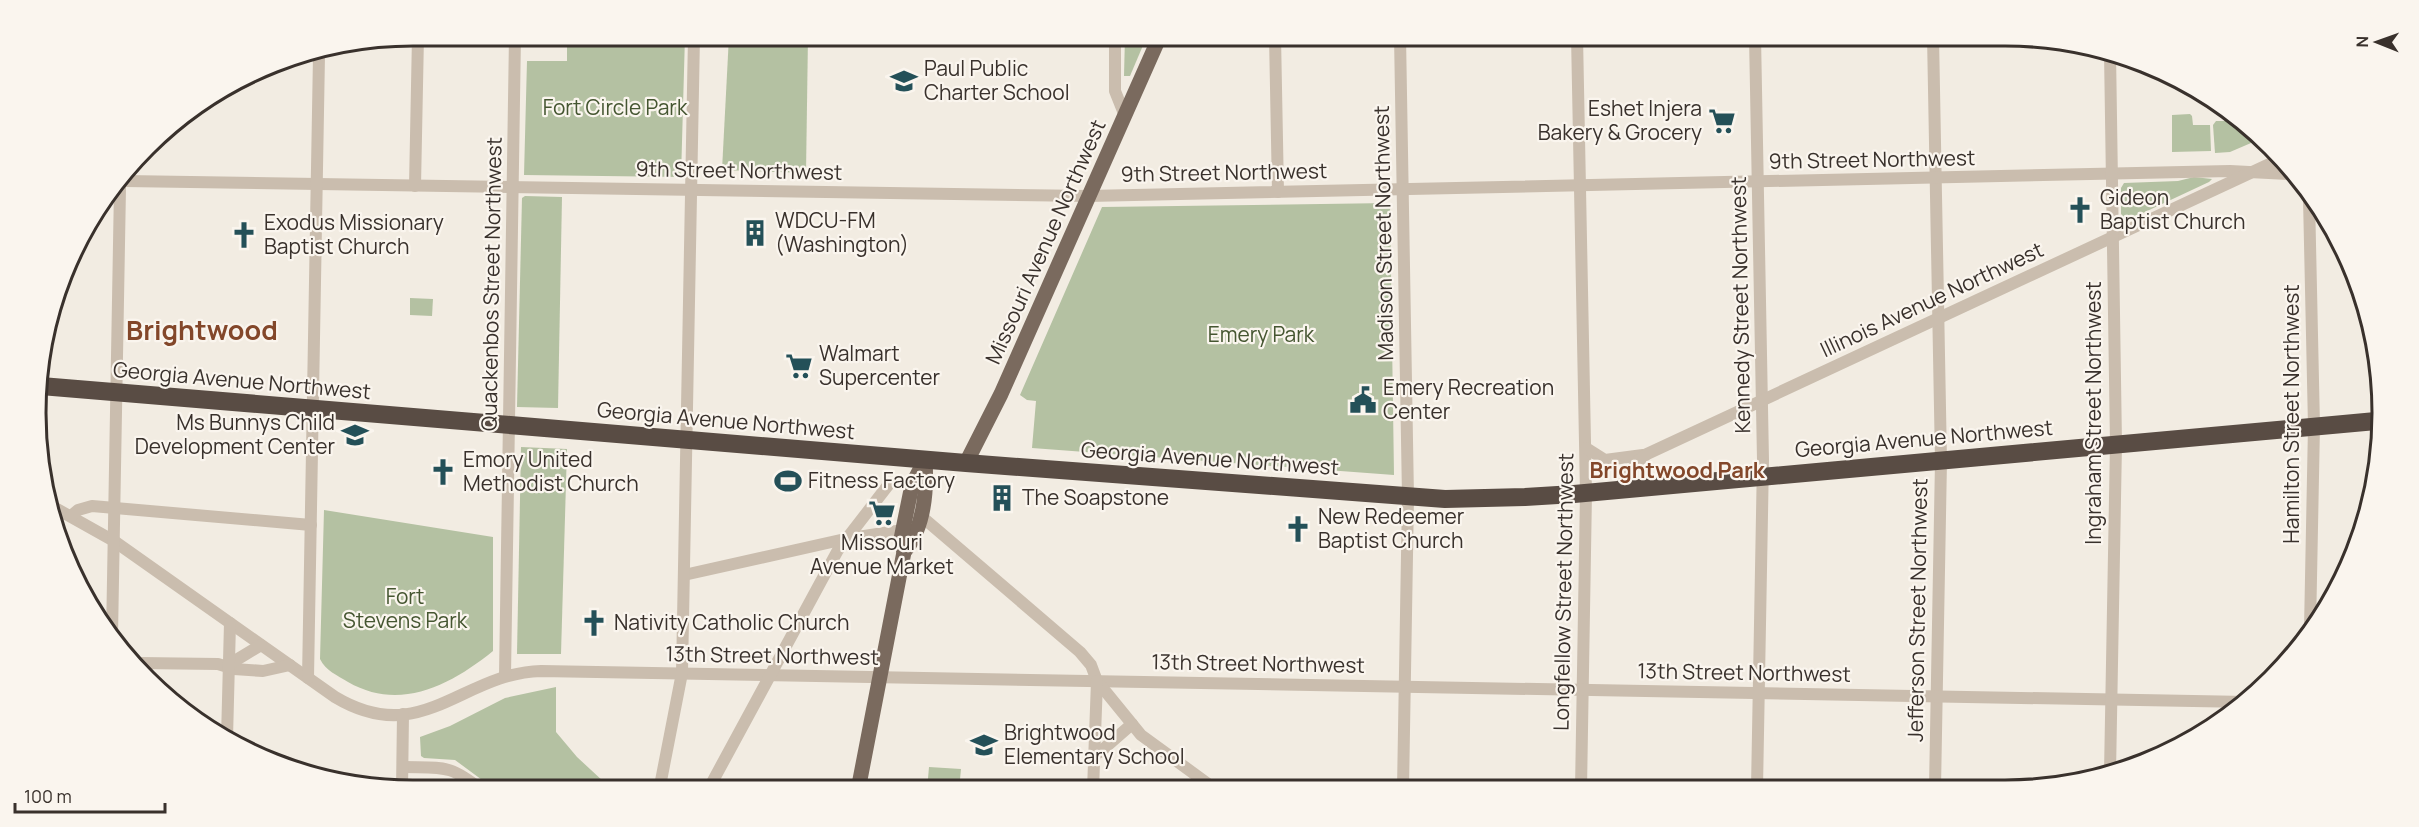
<svg xmlns="http://www.w3.org/2000/svg" width="2419" height="827" font-family="Manrope,sans-serif">
<rect width="100%" height="100%" fill="#f2ece2"/>
<!-- green -->
<g fill="#b4c1a2">
<path d="M567 36H685L681 177 524 175 527 61H567Z"/>
<path d="M729 36H808L806 173 722 170Z"/>
<path d="M1125 36H1147L1130 76H1124Z"/>
<path d="M2190 114 2192 116 2193 125H2210L2211 151 2172 152V115Z"/>
<path d="M2216 121H2241L2258 140 2230 152 2215 153 2213 125Z"/>
<path d="M2194 177 2212 179 2209 182 2130 219H2126L2121 214V188L2124 183 2178 181Z"/>
<path d="M525 196 562 197 558 408 517 407 522 198Z"/>
<path d="M1390 203 1394 475 1032 448 1036 401 1027 400 1020 395 1102 207Z"/>
<path d="M410 298 433 299 432 316 410 315Z"/>
<path d="M521 447 567 449 561 654H517Z"/>
<path d="M324 510 493 537V651C451 685 400 712 348 682 337 675 326 671 320 659Z"/>
<path d="M556 687V732L577 757 604 782 636 791H497L455 760 424 758 421 756 420 737 450 726 505 698Z"/>
<path d="M929 767 961 769 959 790H927Z"/>
</g>
<g fill="none" stroke-linecap="round" stroke-linejoin="round">
<!-- minor -->
<g stroke="#cabdae" stroke-width="12">
<path d="M1115 36V91L1125 116"/>
<path d="M1275 36 1278 192"/>
<path d="M1400 36 1408 497 1403 789"/>
<path d="M1577 36 1586 493 1581 789"/>
<path d="M1755 36 1763 460 1757 788"/>
<path d="M1933 36 1941 461 1935 788"/>
<path d="M125 181 1088 196 2230 171 2288 174"/>
<path d="M415 186 418 36"/>
<path d="M2309 198 2314 426 2310 629"/>
<path d="M1586 448 1605 460 1643 455"/>
<path d="M1618 490 1637 462 1647 454 2276 161"/>
<path d="M48 504 114 541 335 697C422 749 461 673 541 671L2247 702"/>
<path d="M71 516 78 510 92 506 311 525"/>
<path d="M921 516 1080 652 1091 665 1097 681 1141 735 1215 789"/>
<path d="M684 575 845 539 903 530"/>
<path d="M112 636 120 188"/>
<path d="M139 663 218 664 234 669 263 671 290 665"/>
<path d="M228 665 261 645"/>
<path d="M505 676 515 36"/>
<path d="M308 678 319 55"/>
<path d="M227 738 230 623"/>
<path d="M1093 755 1100 752 1132 724"/>
<path d="M403 767C445 768 449 764 483 791"/>
<path d="M2110 773 2116 444 2110 52"/>
<path d="M402 790 403 714"/>
<path d="M708 790 838 550 889 484"/>
<path d="M1093 790 1097 681"/>
<path d="M659 791 682 673 694 36"/>
</g>
<!-- major -->
<g stroke="#7a6a5e" stroke-width="15">
<path d="M966 463 1001 394 1160 36"/>
<path d="M904 552C925 527 927 491 925 460"/>
<path d="M858 790 904 552 901 539 912 485 925 460"/>
</g>
<!-- highway -->
<path stroke="#594c44" stroke-width="18" d="M41 386 966 463 1445 499 1525 497 1574 494 2376 421"/>
</g>
<!-- icons -->
<defs>
<symbol id="school-bare" viewBox="-9 -9 18 18"><path d="M0-5L7-2L0 1L-7-2ZM-4 1L0 2.5L4 1V4Q0 6-4 4Z" fill="#245058" stroke="#faf5ee" stroke-width="2.5" paint-order="stroke"/></symbol>
<symbol id="supermarket-bare" viewBox="-9 -9 18 18"><path d="M-6-5.5h2.5l.6 2H6L4.5 2H-2.5L-4.4-4H-6ZM-1.5 3.2a1.3 1.3 0 1 0 .1 0ZM3 3.2a1.3 1.3 0 1 0 .1 0Z" fill="#245058" stroke="#faf5ee" stroke-width="2.5" paint-order="stroke"/></symbol>
<symbol id="church-bare" viewBox="-9 -9 18 18"><path d="M-1.2-6h2.4v3.5h3.3v2.4h-3.3V6h-2.4V-.1h-3.3v-2.4h3.3Z" fill="#245058" stroke="#faf5ee" stroke-width="2.5" paint-order="stroke"/></symbol>
<symbol id="building-bare" viewBox="-9 -9 18 18"><path d="M-4-6H4V6H1V3H-1V6H-4ZM-2.5-4.3h1.7v1.8h-1.7ZM.8-4.3h1.7v1.8H.8ZM-2.5-1h1.7V.8h-1.7ZM.8-1h1.7V.8H.8Z" fill="#245058" stroke="#faf5ee" stroke-width="2.5" paint-order="stroke"/></symbol>
<symbol id="civic-bare" viewBox="-9 -9 18 18"><path d="M-.6-6.5H3V-4.5H.6V-3L4-1V1h2V6H-6V1h2V-1L-.6-3ZM-1.2 2.5V6h2.4V2.5Z" fill="#245058" stroke="#faf5ee" stroke-width="2.5" paint-order="stroke"/></symbol>
<symbol id="stadium-bare" viewBox="-9 -9 18 18"><path d="M0-5a6.5 5 0 1 0 0 10a6.5 5 0 1 0 0-10ZM-3.5-1.8h7v3.6h-7Z" fill="#245058" stroke="#faf5ee" stroke-width="2.5" paint-order="stroke"/></symbol>
</defs>
<g fill-rule="evenodd">
<use href="#school-bare" x="885" y="62" width="38" height="38"/>
<use href="#supermarket-bare" x="1703" y="102" width="38" height="38"/>
<use href="#church-bare" x="2061" y="191" width="38" height="38"/>
<use href="#building-bare" x="736" y="214" width="38" height="38"/>
<use href="#church-bare" x="225" y="216" width="38" height="38"/>
<use href="#supermarket-bare" x="780" y="347" width="38" height="38"/>
<use href="#civic-bare" x="1344" y="381" width="38" height="38"/>
<use href="#school-bare" x="336" y="416" width="38" height="38"/>
<use href="#church-bare" x="424" y="453" width="38" height="38"/>
<use href="#stadium-bare" x="769" y="462" width="38" height="38"/>
<use href="#building-bare" x="983" y="479" width="38" height="38"/>
<use href="#supermarket-bare" x="863" y="494" width="38" height="38"/>
<use href="#church-bare" x="1279" y="510" width="38" height="38"/>
<use href="#church-bare" x="575" y="604" width="38" height="38"/>
<use href="#school-bare" x="965" y="726" width="38" height="38"/>
</g>
<g text-anchor="middle" stroke-width="4.5" stroke-linejoin="round" paint-order="stroke">
<!-- poi labels -->
<g font-size="21" fill="#39312c" stroke="#faf5ee" text-anchor="start">
<text x="924" y="76">Paul Public<tspan x="924" dy="24">Charter School</tspan></text>
<text x="1702" y="116" text-anchor="end">Eshet Injera<tspan x="1702" dy="24">Bakery &amp; Grocery</tspan></text>
<text x="2100" y="205">Gideon<tspan x="2100" dy="24">Baptist Church</tspan></text>
<text x="775" y="228">WDCU-FM<tspan x="775" dy="24">(Washington)</tspan></text>
<text x="264" y="230">Exodus Missionary<tspan x="264" dy="24">Baptist Church</tspan></text>
<text x="819" y="361">Walmart<tspan x="819" dy="24">Supercenter</tspan></text>
<text x="1383" y="395">Emery Recreation<tspan x="1383" dy="24">Center</tspan></text>
<text x="335" y="430" text-anchor="end">Ms Bunnys Child<tspan x="335" dy="24">Development Center</tspan></text>
<text x="463" y="467">Emory United<tspan x="463" dy="24">Methodist Church</tspan></text>
<text x="808" y="488">Fitness Factory</text>
<text x="1022" y="505">The Soapstone</text>
<text x="1318" y="524">New Redeemer<tspan x="1318" dy="24">Baptist Church</tspan></text>
<text x="882" y="550" text-anchor="middle">Missouri<tspan x="882" dy="24">Avenue Market</tspan></text>
<text x="614" y="630">Nativity Catholic Church</text>
<text x="1004" y="740">Brightwood<tspan x="1004" dy="24">Elementary School</tspan></text>
</g>
<!-- park labels -->
<g font-size="21" fill="#455631" stroke="#faf5ee">
<text x="615" y="115">Fort Circle Park</text>
<text x="1261" y="342">Emery Park</text>
<text x="405" y="604">Fort<tspan x="405" dy="24">Stevens Park</tspan></text>
</g>
<!-- street labels -->
<g font-size="21" fill="#39312c" stroke="#faf5ee">
<text transform="translate(1872 160) rotate(-1)" y="7">9th Street Northwest</text>
<text transform="translate(739 171) rotate(1)" y="7">9th Street Northwest</text>
<text transform="translate(1224 173) rotate(-1)" y="7">9th Street Northwest</text>
<text transform="translate(1384 233) rotate(-91)" y="7">Madison Street Northwest</text>
<text transform="translate(1046 242) rotate(-66)" y="7">Missouri Avenue Northwest</text>
<text transform="translate(492 284) rotate(-89)" y="7">Quackenbos Street Northwest</text>
<text transform="translate(1932 300) rotate(-25)" y="7">Illinois Avenue Northwest</text>
<text transform="translate(1741 305) rotate(-91)" y="7">Kennedy Street Northwest</text>
<text transform="translate(242 381) rotate(5)" y="7">Georgia Avenue Northwest</text>
<text transform="translate(2094 413) rotate(-90)" y="7">Ingraham Street Northwest</text>
<text transform="translate(2292 414) rotate(-90)" y="7">Hamilton Street Northwest</text>
<text transform="translate(726 421) rotate(5)" y="7">Georgia Avenue Northwest</text>
<text transform="translate(1924 439) rotate(-5)" y="7">Georgia Avenue Northwest</text>
<text transform="translate(1210 459) rotate(4)" y="7">Georgia Avenue Northwest</text>
<text transform="translate(1564 592) rotate(-89)" y="7">Longfellow Street Northwest</text>
<text transform="translate(1918 610) rotate(-89)" y="7">Jefferson Street Northwest</text>
<text transform="translate(772 656) rotate(1)" y="7">13th Street Northwest</text>
<text transform="translate(1258 664) rotate(1)" y="7">13th Street Northwest</text>
<text transform="translate(1744 673) rotate(1)" y="7">13th Street Northwest</text>
</g>
<!-- neighbourhood labels -->
<g font-size="22" font-weight="bold" fill="#83472a" stroke="#faf5ee">
<text x="1677" y="478">Brightwood Park</text>
</g>
<!-- district labels -->
<g font-size="27" font-weight="bold" fill="#83472a" stroke="#faf5ee">
<text x="202" y="340">Brightwood</text>
</g>
</g>
<!-- crop -->
<path d="M0 0H2419V827H0ZM413 46H2005A367 367 0 0 1 2372 413V413A367 367 0 0 1 2005 780H413A367 367 0 0 1 46 413V413A367 367 0 0 1 413 46Z" fill="#faf5ee" fill-rule="evenodd"/>
<path fill="none" stroke="#39312c" stroke-width="3" d="M413 46H2005A367 367 0 0 1 2372 413V413A367 367 0 0 1 2005 780H413A367 367 0 0 1 46 413V413A367 367 0 0 1 413 46Z"/>
<!-- north arrow -->
<g transform="translate(2377 42) rotate(271)" stroke="#faf5ee" stroke-width="4.5" paint-order="stroke">
<path d="M0-4.5L10 22L0 15L-10 22Z" fill="#39312c"/>
<text y="-9" font-size="16" font-weight="bold" text-anchor="middle" fill="#39312c">N</text>
</g>
<!-- scale -->
<path d="M15 803v9h150v-9" fill="none" stroke="#39312c" stroke-width="3"/>
<text x="24" y="803" font-size="18" fill="#39312c" stroke="#faf5ee" stroke-width="4.5" paint-order="stroke">100 m</text>
</svg>
